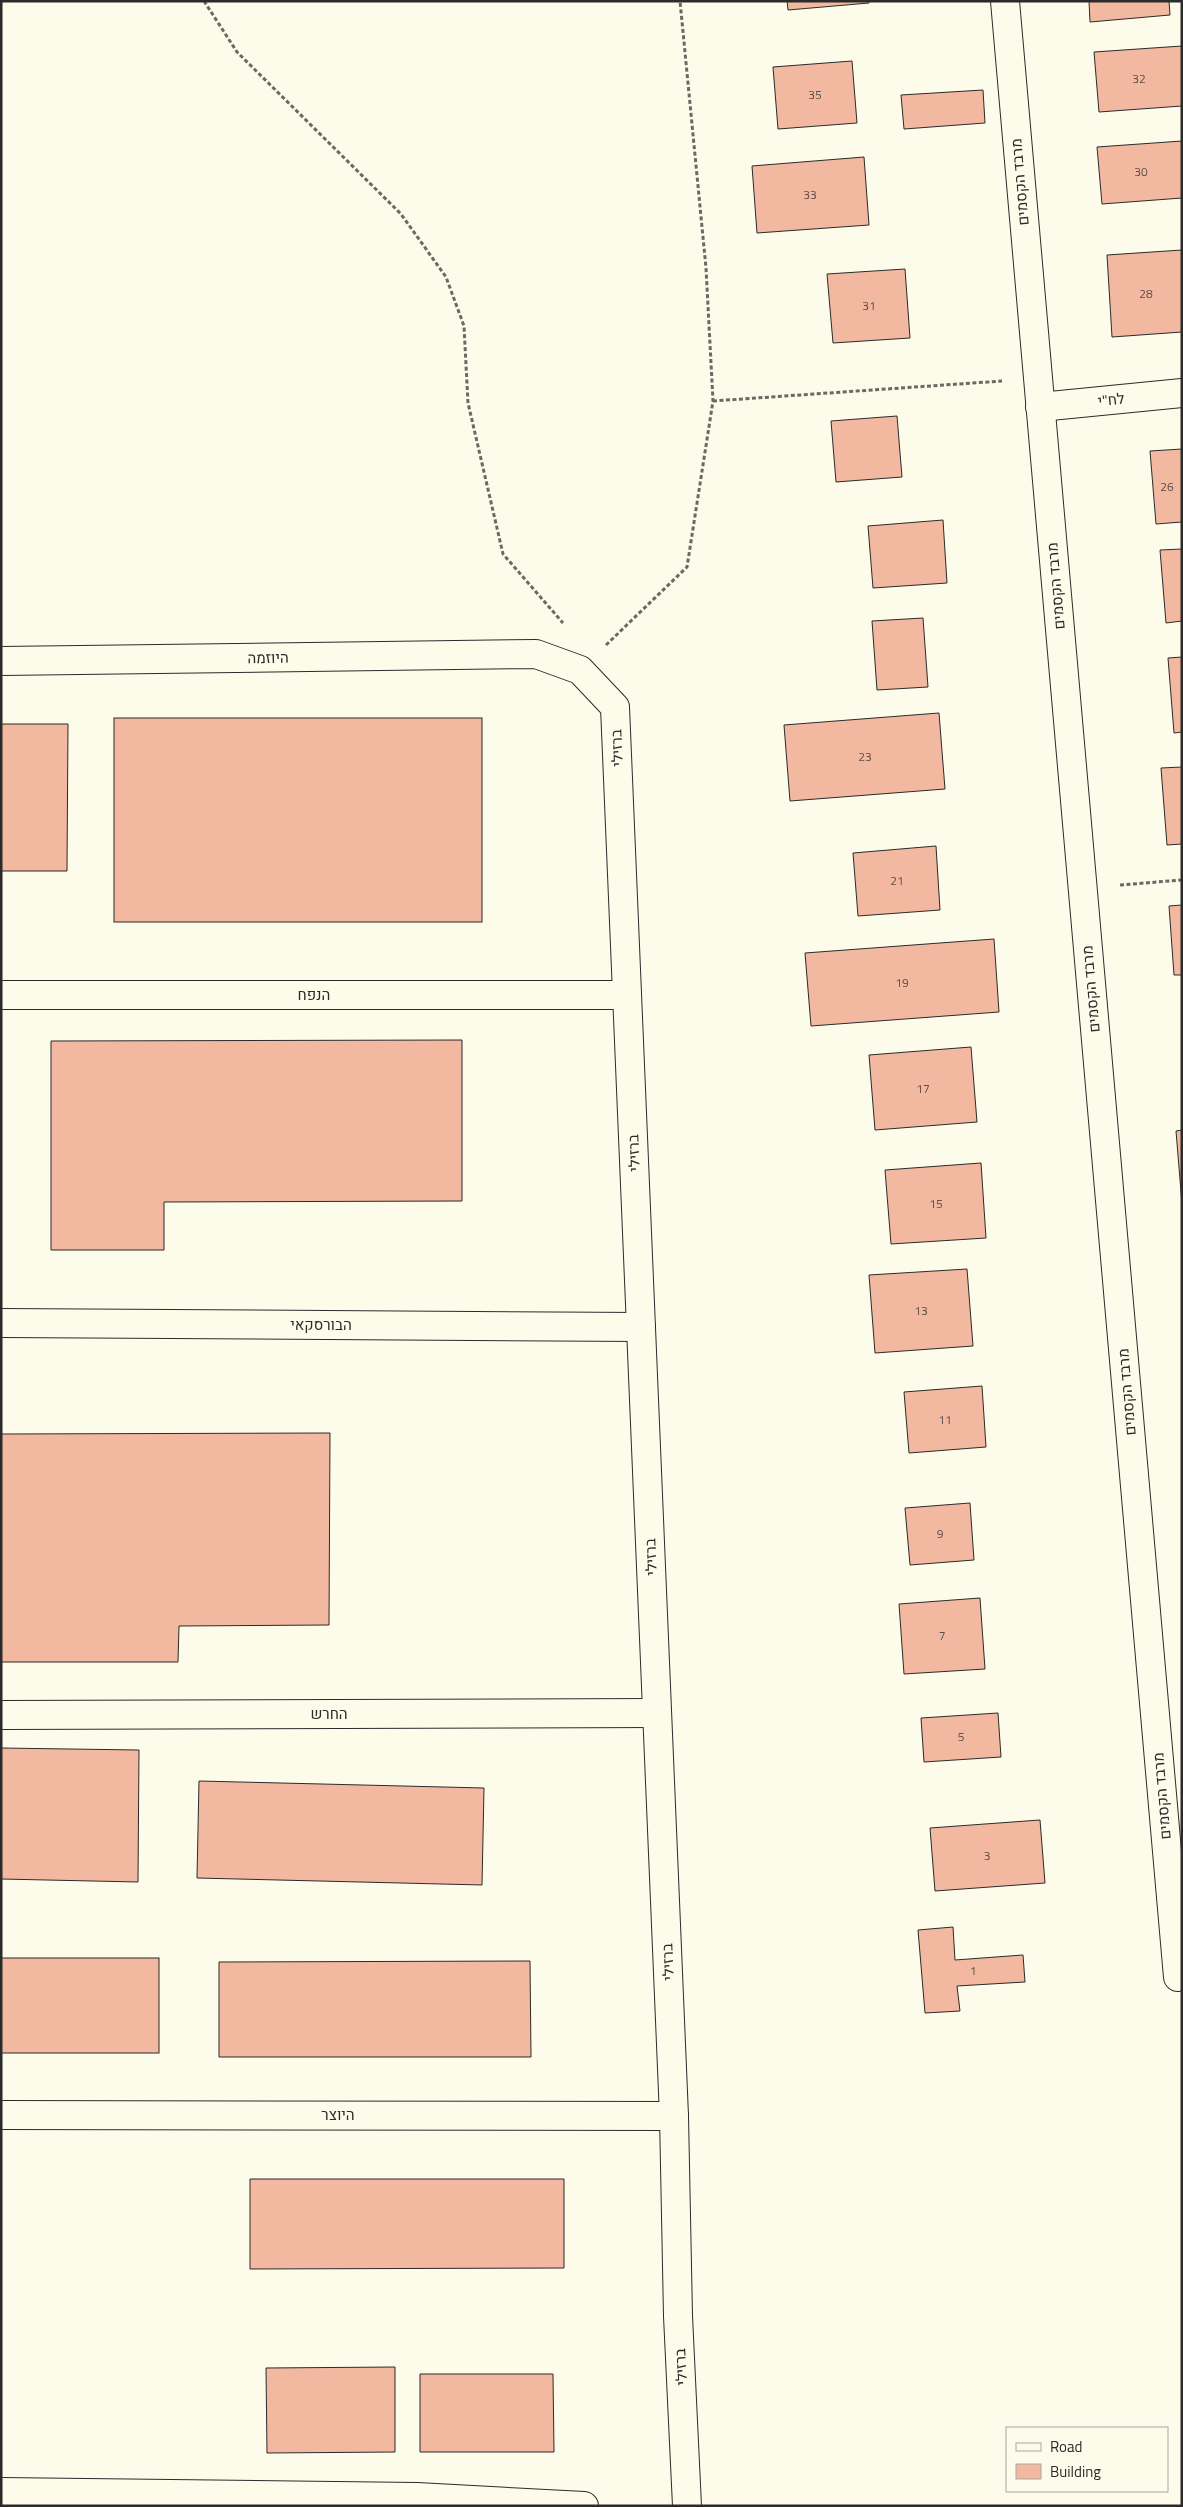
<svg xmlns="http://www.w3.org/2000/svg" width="1183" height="2507" font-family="'Titillium Web',Heebo,sans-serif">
<rect width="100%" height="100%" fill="#fdfbea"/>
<!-- building -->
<g fill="#f2b8a0" stroke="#2b2b2b">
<path d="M787 1H869V3L788 10Z"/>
<path d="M1089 1H1169L1170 15 1090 22Z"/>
<path d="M1182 46V106L1099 112 1094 52Z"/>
<path d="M852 61 857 123 778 129 773 67Z"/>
<path d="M983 90 985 123 904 129 901 95Z"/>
<path d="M1182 141V198L1102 204 1097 147Z"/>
<path d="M864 157 869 225 757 233 752 166Z"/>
<path d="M1182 250V332L1112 337 1107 255Z"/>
<path d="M905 269 910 338 833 343 827 274Z"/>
<path d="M897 416 902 477 836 482 831 421Z"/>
<path d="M1182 449V522L1156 524 1150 451Z"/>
<path d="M943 520 947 583 873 588 868 526Z"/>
<path d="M1182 549V621L1166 623 1160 550Z"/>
<path d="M923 618 928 687 877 690 872 621Z"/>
<path d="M1182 657V732L1174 733 1168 658Z"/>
<path d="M939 713 945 789 790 801 784 725Z"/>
<rect x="114" y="718" width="368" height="204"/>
<path d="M1 724H68L67 871H1Z"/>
<path d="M1182 767V844L1167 845 1161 768Z"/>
<path d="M936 846 940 910 858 916 853 853Z"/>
<path d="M1182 905V975H1174L1169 906Z"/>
<path d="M994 939 999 1012 811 1026 805 953Z"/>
<path d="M462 1040V1201L164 1202V1250H51V1041Z"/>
<path d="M971 1047 977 1122 875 1130 869 1055Z"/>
<path d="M1182 1130V1204L1176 1131Z"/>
<path d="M981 1163 986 1238 891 1244 885 1170Z"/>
<path d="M967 1269 973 1346 875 1353 869 1275Z"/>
<path d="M982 1386 986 1447 909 1453 904 1392Z"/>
<path d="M330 1433 329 1625 179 1626 178 1662H1V1434Z"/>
<path d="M970 1503 974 1560 910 1565 905 1508Z"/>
<path d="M980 1598 985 1669 904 1674 899 1604Z"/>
<path d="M998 1713 1001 1757 924 1762 921 1718Z"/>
<path d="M1 1748 139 1750 138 1882 1 1879Z"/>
<path d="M199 1781 484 1788 482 1885 197 1878Z"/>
<path d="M1040 1820 1045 1883 935 1891 930 1828Z"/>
<path d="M953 1927 955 1960 1023 1955 1025 1982 957 1986 960 2011 925 2013 918 1930Z"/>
<rect x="1" y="1958" width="158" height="95"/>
<path d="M530 1961 531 2057H219V1962Z"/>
<path d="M250 2179H564V2268L250 2269Z"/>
<path d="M395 2367V2452L267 2453 266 2368Z"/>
<path d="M420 2374H553L554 2452H420Z"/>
</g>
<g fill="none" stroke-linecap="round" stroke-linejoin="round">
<defs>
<g id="minor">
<path d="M1005 1 1178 1977 1182 1976"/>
<path d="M1040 407 1182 393"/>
<path d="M1 661 536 654 580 670 615 707 674 2116 678 2316 687 2506"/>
<path d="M1 995H627"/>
<path d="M1 1323 641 1327"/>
<path d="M1 1715 657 1713"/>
<path d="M1 2115 674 2116"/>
</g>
<path id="secondary" d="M1 2492 417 2497 584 2506"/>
</defs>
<!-- minor casing -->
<use href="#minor" stroke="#2b2b2b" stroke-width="30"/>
<!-- secondary casing -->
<use href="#secondary" stroke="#2b2b2b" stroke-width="30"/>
<!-- path -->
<g stroke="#6a6964" stroke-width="3" stroke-dasharray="4 2.5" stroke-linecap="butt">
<path d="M204 1 237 52 401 214 446 277 464 326 468 403 503 554 563 623"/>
<path d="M713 401 1002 381"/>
<path d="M606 645 687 567 713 401 706 268 680 1"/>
<path d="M1120 885 1182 880"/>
</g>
<!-- minor -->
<use href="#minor" stroke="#fdfbea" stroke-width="28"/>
<!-- secondary -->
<use href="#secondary" stroke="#fdfbea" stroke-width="28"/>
</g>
<g text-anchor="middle" stroke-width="4" stroke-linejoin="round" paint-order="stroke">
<!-- number labels -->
<g font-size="12" fill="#5d4e48">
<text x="1139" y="83">32</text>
<text x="815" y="99">35</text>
<text x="1141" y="176">30</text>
<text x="810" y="199">33</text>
<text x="1146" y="298">28</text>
<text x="869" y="310">31</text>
<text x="1167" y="491">26</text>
<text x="865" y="761">23</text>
<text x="897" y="885">21</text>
<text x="902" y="987">19</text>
<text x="923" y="1093">17</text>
<text x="936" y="1208">15</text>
<text x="921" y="1315">13</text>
<text x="945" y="1424">11</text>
<text x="940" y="1538">9</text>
<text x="942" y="1640">7</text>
<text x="961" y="1741">5</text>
<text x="987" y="1860">3</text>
<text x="973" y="1975">1</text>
</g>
<!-- street labels -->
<g font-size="15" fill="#2b2b2b" stroke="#fdfbea">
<text transform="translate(1020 182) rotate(-95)" y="5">מרבד הקסמים</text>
<text transform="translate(1111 400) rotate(-6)" y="5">לח"י</text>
<text transform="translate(1056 586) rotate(-95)" y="5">מרבד הקסמים</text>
<text transform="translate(268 658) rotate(-1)" y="5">היוזמה</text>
<text transform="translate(617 748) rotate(-92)" y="5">ברזילי</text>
<text transform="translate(1091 989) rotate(-95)" y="5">מרבד הקסמים</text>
<text x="314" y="1000">הנפח</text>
<text transform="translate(634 1153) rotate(-92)" y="5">ברזילי</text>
<text x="321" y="1330">הבורסקאי</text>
<text transform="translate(1127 1392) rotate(-95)" y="5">מרבד הקסמים</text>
<text transform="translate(651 1557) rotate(-92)" y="5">ברזילי</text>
<text x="329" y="1719">החרש</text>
<text transform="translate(1162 1796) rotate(-95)" y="5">מרבד הקסמים</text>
<text transform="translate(668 1962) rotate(-92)" y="5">ברזילי</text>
<text x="338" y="2120">היוצר</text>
<text transform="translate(681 2367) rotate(-93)" y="5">ברזילי</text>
</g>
</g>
<!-- border -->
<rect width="1183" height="2507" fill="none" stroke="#2b2b2b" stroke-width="5"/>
<!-- legend -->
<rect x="1006" y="2427" width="162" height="65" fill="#fdfbea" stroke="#a9a89e"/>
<rect x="1016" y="2443" width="25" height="8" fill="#fdfbea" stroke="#a9a89e"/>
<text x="1050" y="2452" font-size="15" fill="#2b2b2b">Road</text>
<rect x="1016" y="2464" width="25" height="15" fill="#f2b8a0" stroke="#a9a89e"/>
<text x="1050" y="2477" font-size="15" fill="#2b2b2b">Building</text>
</svg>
